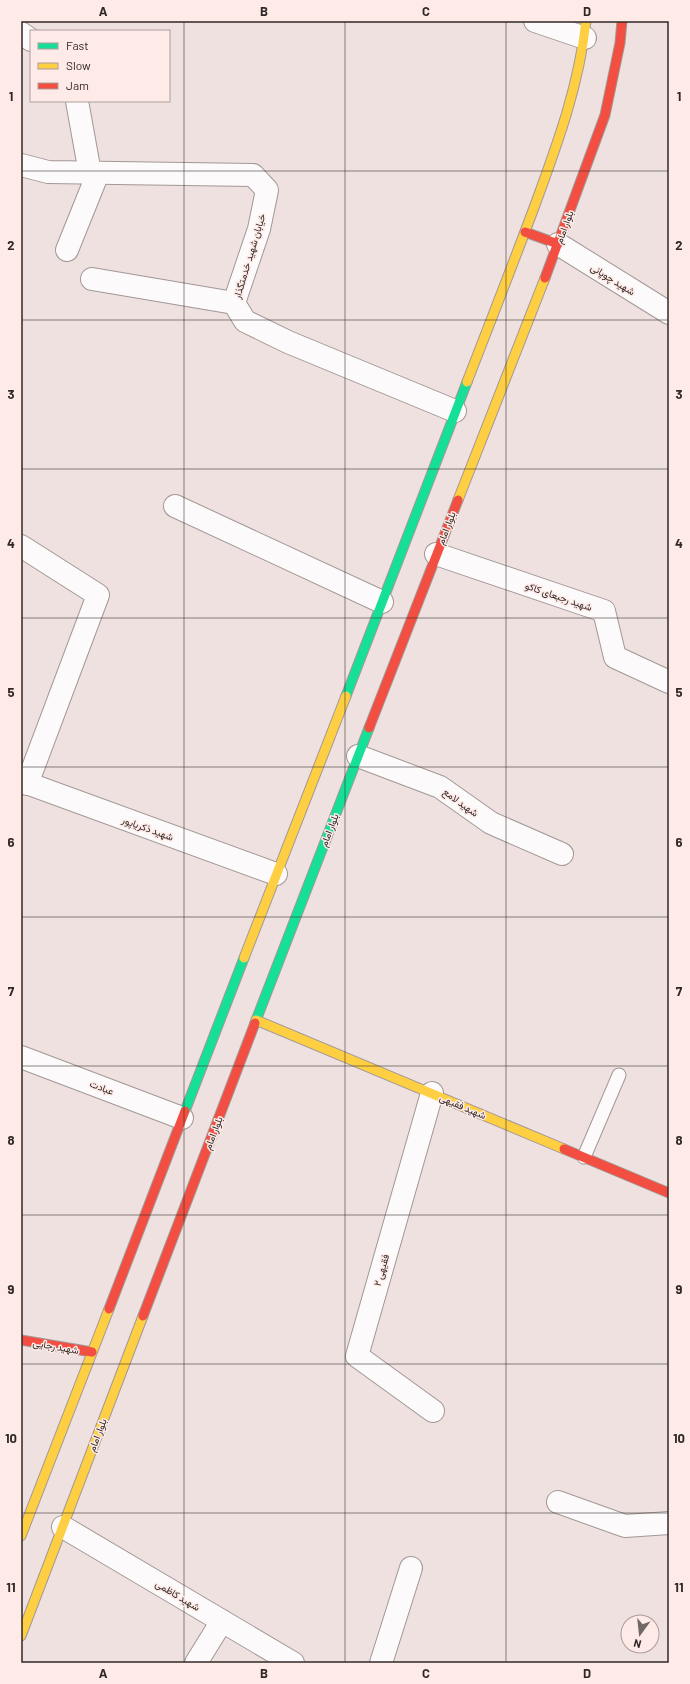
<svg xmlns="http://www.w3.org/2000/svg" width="690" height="1684" font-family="Barlow,Vazirmatn,sans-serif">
<rect width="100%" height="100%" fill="#eee1df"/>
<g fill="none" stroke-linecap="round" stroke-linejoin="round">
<defs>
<path id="lane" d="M584 1157 619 1075"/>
<g id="street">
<path d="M535 21 585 38"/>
<path d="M21 33 31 40"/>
<path d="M77 101 90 173"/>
<path d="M21 165 48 172 253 175 267 190 259 229 234 303 245 321 288 342 455 411"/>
<path d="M558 244 669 313"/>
<path d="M67 250 98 173"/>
<path d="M92 279 234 303"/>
<path d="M175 506 382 602"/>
<path d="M21 546 98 595 27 784"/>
<path d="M436 554 604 611 615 657 669 682"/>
<path d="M358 756 440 787 491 823 562 854"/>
<path d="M21 781 276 874"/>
<path d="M21 1057 182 1118"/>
<path d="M432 1093 357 1356 433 1411"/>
<path d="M558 1502 625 1526 669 1523"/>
<path d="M63 1527 293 1663"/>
<path d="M196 1663 222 1621"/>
<path d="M381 1663 411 1568"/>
</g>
<g id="fast">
<path d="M346 696 467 382"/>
<path d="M255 1023 369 728"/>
<path d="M185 1111 244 958"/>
</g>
<g id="slow">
<path d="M467 382C490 323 513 264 535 205 557 145 579 86 586 21"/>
<path d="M458 500 545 278"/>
<path d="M244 958 346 696"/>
<path d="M256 1020 564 1149"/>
<path d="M21 1536 109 1309"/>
<path d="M21 1636 143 1316"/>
</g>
<g id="jam">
<path d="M525 232 558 244"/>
<path d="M545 278 605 115 620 43 622 21"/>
<path d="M369 728 458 500"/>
<path d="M564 1149 669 1193"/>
<path d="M109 1309 185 1111"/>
<path d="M143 1316 255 1023"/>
<path d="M21 1340 92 1352"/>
</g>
</defs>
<!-- lane casing -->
<use href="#lane" stroke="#a29896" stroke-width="15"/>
<!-- street casing -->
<use href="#street" stroke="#a29896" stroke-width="24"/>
<!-- fast casing -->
<use href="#fast" stroke="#a29896" stroke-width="11"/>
<!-- slow casing -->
<use href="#slow" stroke="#a29896" stroke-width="11"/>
<!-- jam casing -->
<use href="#jam" stroke="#a29896" stroke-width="11"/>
<!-- lane -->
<use href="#lane" stroke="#fcfafa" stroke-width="13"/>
<!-- street -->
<use href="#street" stroke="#fcfafa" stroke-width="22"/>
<!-- fast -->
<use href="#fast" stroke="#16e098" stroke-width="9"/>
<!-- slow -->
<use href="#slow" stroke="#ffcf43" stroke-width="9"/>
<!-- jam -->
<use href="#jam" stroke="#f24e42" stroke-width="9"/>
</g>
<!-- grid -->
<path fill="none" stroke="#302826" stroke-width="1" stroke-opacity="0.55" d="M184 21V1663M345 21V1663M506 21V1663M21 171H669M21 320H669M21 469H669M21 618H669M21 767H669M21 917H669M21 1066H669M21 1215H669M21 1364H669M21 1513H669"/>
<g text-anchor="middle" stroke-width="3" stroke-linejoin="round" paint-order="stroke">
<!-- street labels -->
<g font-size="10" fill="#302826" stroke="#feebe8">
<text transform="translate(564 227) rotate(-70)" y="4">بلوار امام</text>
<text transform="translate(249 256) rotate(-73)" y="4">خیابان شهید خدمتگذار</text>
<text transform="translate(613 279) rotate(32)" y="4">شهید چوپانی</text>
<text transform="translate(446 528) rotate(-69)" y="4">بلوار امام</text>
<text transform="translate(559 596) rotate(19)" y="4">شهید رجبعای کاکو</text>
<text transform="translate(461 802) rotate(36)" y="4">شهید لامع</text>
<text transform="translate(148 828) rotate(20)" y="4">شهید ذکریاپور</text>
<text transform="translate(329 830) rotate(-69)" y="4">بلوار امام</text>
<text transform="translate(102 1087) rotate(21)" y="4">عبادت</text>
<text transform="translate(463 1106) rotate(23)" y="4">شهید فقیهی</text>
<text transform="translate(213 1133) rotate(-69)" y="4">بلوار امام</text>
<text transform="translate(381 1270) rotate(-74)" y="4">فقیهی ۲</text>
<text transform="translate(56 1346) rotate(10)" y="4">شهید رجایی</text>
<text transform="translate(97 1435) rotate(-69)" y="4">بلوار امام</text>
<text transform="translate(178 1595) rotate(31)" y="4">شهید کاظمی</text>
</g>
</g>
<!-- border -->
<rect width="690" height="1684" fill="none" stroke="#feebe8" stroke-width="44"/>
<!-- legend -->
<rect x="30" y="30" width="140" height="72" fill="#feebe8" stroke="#ac9d9a"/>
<rect x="38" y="43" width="20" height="6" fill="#16e098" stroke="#ac9d9a"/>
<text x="66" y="50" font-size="12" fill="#302826">Fast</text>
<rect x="38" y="63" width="20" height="6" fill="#ffcf43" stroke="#ac9d9a"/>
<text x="66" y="70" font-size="12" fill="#302826">Slow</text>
<rect x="38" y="83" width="20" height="6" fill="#f24e42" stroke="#ac9d9a"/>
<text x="66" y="90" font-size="12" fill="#302826">Jam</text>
<!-- north arrow -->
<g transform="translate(640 1634) rotate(195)"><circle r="19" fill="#feebe8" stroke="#ac9d9a"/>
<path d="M0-3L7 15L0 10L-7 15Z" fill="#726967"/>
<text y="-6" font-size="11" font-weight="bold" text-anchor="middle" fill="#302826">N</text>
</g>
<rect x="22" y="22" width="646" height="1640" fill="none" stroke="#302826" stroke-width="1.5"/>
<g font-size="13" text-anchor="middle" font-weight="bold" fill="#302826">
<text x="103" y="16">A</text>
<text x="264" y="16">B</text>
<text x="426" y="16">C</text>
<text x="587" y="16">D</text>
<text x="11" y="101">1</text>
<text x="679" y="101">1</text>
<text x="11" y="250">2</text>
<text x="679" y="250">2</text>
<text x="11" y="399">3</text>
<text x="679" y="399">3</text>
<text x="11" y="548">4</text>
<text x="679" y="548">4</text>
<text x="11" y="697">5</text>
<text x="679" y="697">5</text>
<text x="11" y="847">6</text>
<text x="679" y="847">6</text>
<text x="11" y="996">7</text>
<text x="679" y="996">7</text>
<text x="11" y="1145">8</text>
<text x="679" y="1145">8</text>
<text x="11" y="1294">9</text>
<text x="679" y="1294">9</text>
<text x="11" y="1443">10</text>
<text x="679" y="1443">10</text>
<text x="11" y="1592">11</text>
<text x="679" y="1592">11</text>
<text x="103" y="1678">A</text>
<text x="264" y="1678">B</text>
<text x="426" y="1678">C</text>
<text x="587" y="1678">D</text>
</g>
</svg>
